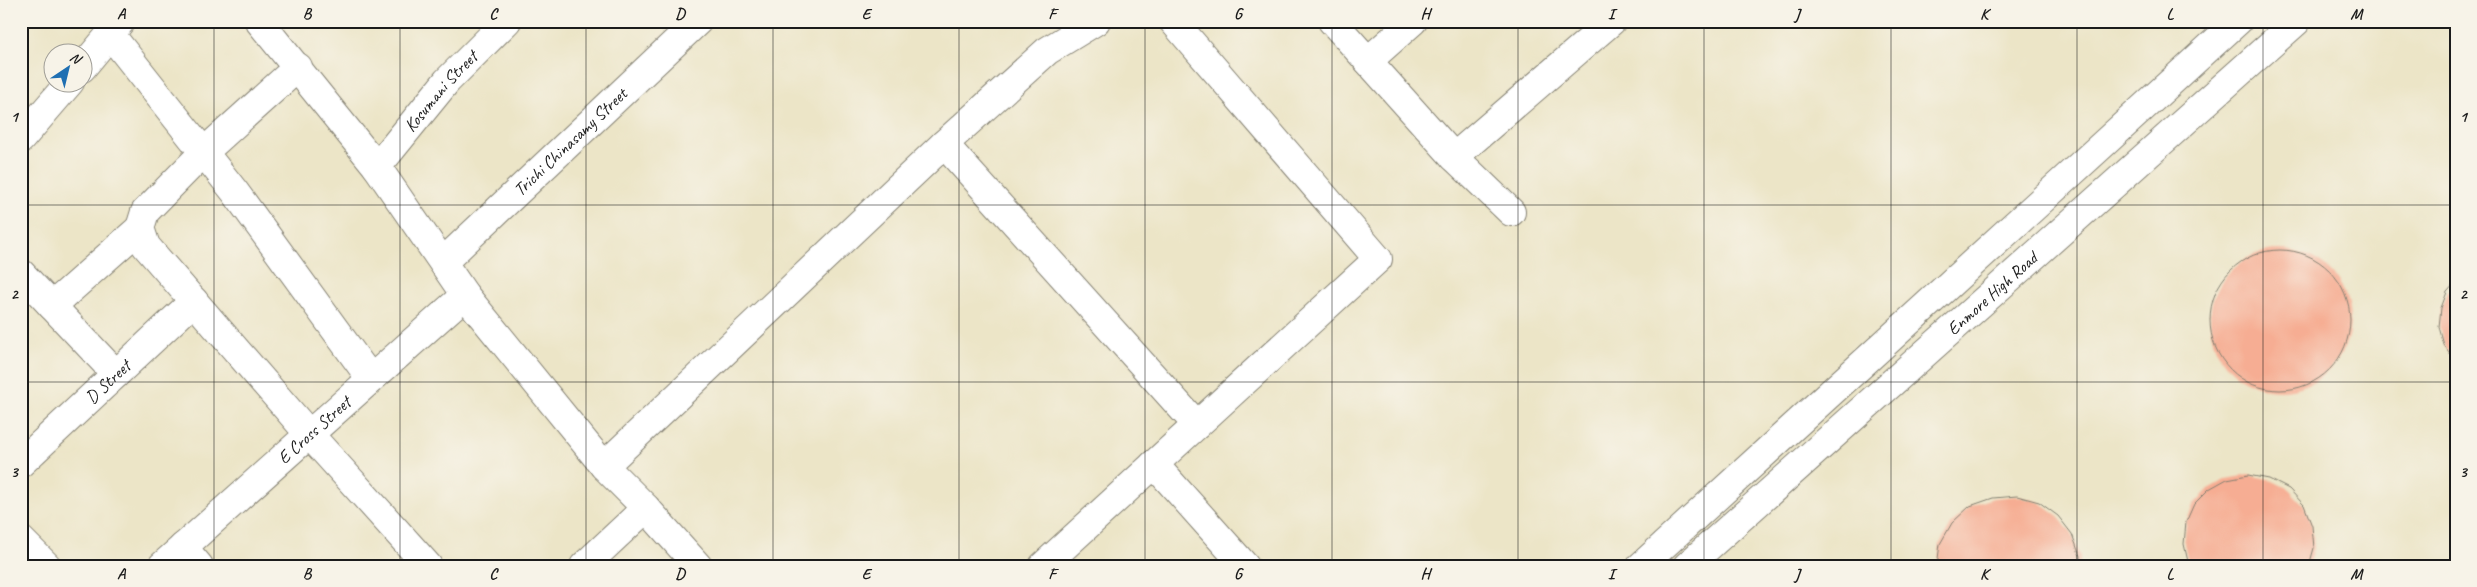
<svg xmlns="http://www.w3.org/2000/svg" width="2477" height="587" font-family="Caveat,sans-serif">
<rect width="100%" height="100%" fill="#f7f3e8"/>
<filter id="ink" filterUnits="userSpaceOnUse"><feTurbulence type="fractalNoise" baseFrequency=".02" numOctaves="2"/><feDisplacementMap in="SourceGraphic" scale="10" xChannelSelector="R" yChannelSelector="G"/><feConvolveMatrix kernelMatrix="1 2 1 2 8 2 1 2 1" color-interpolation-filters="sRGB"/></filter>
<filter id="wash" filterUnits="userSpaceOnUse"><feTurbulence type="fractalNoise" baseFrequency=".0096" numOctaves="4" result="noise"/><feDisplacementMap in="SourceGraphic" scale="20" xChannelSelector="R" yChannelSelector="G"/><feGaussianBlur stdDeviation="1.12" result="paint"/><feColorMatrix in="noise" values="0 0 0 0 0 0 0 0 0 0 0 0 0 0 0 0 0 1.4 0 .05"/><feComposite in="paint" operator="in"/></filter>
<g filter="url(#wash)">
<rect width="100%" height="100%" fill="#ece5c7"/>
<g id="blocks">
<!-- building -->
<g fill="#f6ad93">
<circle cx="2280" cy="320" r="70"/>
<path d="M2456 282V362L2444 345 2439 327 2441 308 2447 292Z"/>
<path d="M2248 475 2269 479 2289 489 2304 505 2312 526 2314 548 2309 566H2189L2184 544 2186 522 2194 504 2209 489 2227 479Z"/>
<path d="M2017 496 2039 502 2058 516 2072 534 2080 556V566H1937L1940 544 1952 523 1970 506 1993 498Z"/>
</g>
</g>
</g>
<g filter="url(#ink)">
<use href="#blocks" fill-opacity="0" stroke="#848072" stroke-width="1"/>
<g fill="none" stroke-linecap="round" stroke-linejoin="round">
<defs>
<g id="minor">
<path d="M259 21 377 167 465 295 604 466 646 508 698 566"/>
<path d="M1332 21 1454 157 1511 212"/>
<path d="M110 34 235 192 371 379"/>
<path d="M1368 61 1413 21"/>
<path d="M298 67 204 152 145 212 140 228 146 246 309 434 428 566"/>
<path d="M82 68 121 21"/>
<path d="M21 139 70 82"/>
<path d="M944 144 1197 425"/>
<path d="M1454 157 1612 21"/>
<path id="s1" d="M377 167 447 81 507 21"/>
<path id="s2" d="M443 262 698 21"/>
<path d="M21 273 116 374"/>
<path d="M52 306 140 228"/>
<path id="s3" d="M21 463 194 301"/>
<path d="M1154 464 1245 566"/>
<path d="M604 466 944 144 1047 51 1096 21"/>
<path d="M21 540 47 566"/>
<path d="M183 547 199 566"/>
<path id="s4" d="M162 566 465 295"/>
<path d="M584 566 646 508"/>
<path d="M1043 566 1378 259 1173 21"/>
</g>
<g id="major">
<path d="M1641 566 2238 21"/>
<path id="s5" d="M1687 566 2297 21"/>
</g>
</defs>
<!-- minor casing -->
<use href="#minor" stroke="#848072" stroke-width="30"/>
<!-- major casing -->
<use href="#major" stroke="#848072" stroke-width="30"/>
<!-- minor -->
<use href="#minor" stroke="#fff" stroke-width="28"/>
<!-- major -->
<use href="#major" stroke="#fff" stroke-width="28"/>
</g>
</g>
<!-- grid -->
<path fill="none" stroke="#1c1c1c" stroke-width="1" stroke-opacity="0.55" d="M214 21V566M400 21V566M586 21V566M773 21V566M959 21V566M1145 21V566M1332 21V566M1518 21V566M1704 21V566M1891 21V566M2077 21V566M2263 21V566M21 205H2456M21 382H2456"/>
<g text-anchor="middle" stroke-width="4" stroke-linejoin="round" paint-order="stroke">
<!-- street labels -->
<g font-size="18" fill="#1c1c1c" stroke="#f7f3e8">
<text dy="6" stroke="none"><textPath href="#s1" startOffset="99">Kosumani Street</textPath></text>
<text dy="6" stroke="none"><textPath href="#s2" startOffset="175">Trichi Chinasamy Street</textPath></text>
<text dy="6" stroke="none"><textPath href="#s5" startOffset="409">Enmore High Road</textPath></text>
<text dy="6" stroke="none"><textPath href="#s3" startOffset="119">D Street</textPath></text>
<text dy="6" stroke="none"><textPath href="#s4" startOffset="204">E Cross Street</textPath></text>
</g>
</g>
<!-- margin -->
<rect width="2477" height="587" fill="none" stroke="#f7f3e8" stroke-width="55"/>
<!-- north arrow -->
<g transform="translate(68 68) rotate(35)"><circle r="24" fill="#f7f3e8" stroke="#9f9d96"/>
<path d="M0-4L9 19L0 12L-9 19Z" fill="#1f6fb2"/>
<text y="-8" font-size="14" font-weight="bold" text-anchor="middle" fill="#1c1c1c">N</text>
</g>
<rect x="28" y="28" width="2422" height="532" fill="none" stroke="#1c1c1c" stroke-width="2"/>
<g font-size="16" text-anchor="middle" font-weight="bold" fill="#1c1c1c">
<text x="121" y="19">A</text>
<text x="307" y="19">B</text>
<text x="493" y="19">C</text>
<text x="680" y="19">D</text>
<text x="866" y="19">E</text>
<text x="1052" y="19">F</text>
<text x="1238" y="19">G</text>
<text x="1425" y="19">H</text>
<text x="1611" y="19">I</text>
<text x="1797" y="19">J</text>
<text x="1984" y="19">K</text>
<text x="2170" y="19">L</text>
<text x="2356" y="19">M</text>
<text x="14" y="122">1</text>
<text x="2463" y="122">1</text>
<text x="14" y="299">2</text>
<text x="2463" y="299">2</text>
<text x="14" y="477">3</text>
<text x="2463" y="477">3</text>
<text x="121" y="579">A</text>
<text x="307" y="579">B</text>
<text x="493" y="579">C</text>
<text x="680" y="579">D</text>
<text x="866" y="579">E</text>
<text x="1052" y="579">F</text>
<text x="1238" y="579">G</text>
<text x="1425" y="579">H</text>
<text x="1611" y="579">I</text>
<text x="1797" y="579">J</text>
<text x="1984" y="579">K</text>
<text x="2170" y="579">L</text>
<text x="2356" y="579">M</text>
</g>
</svg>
